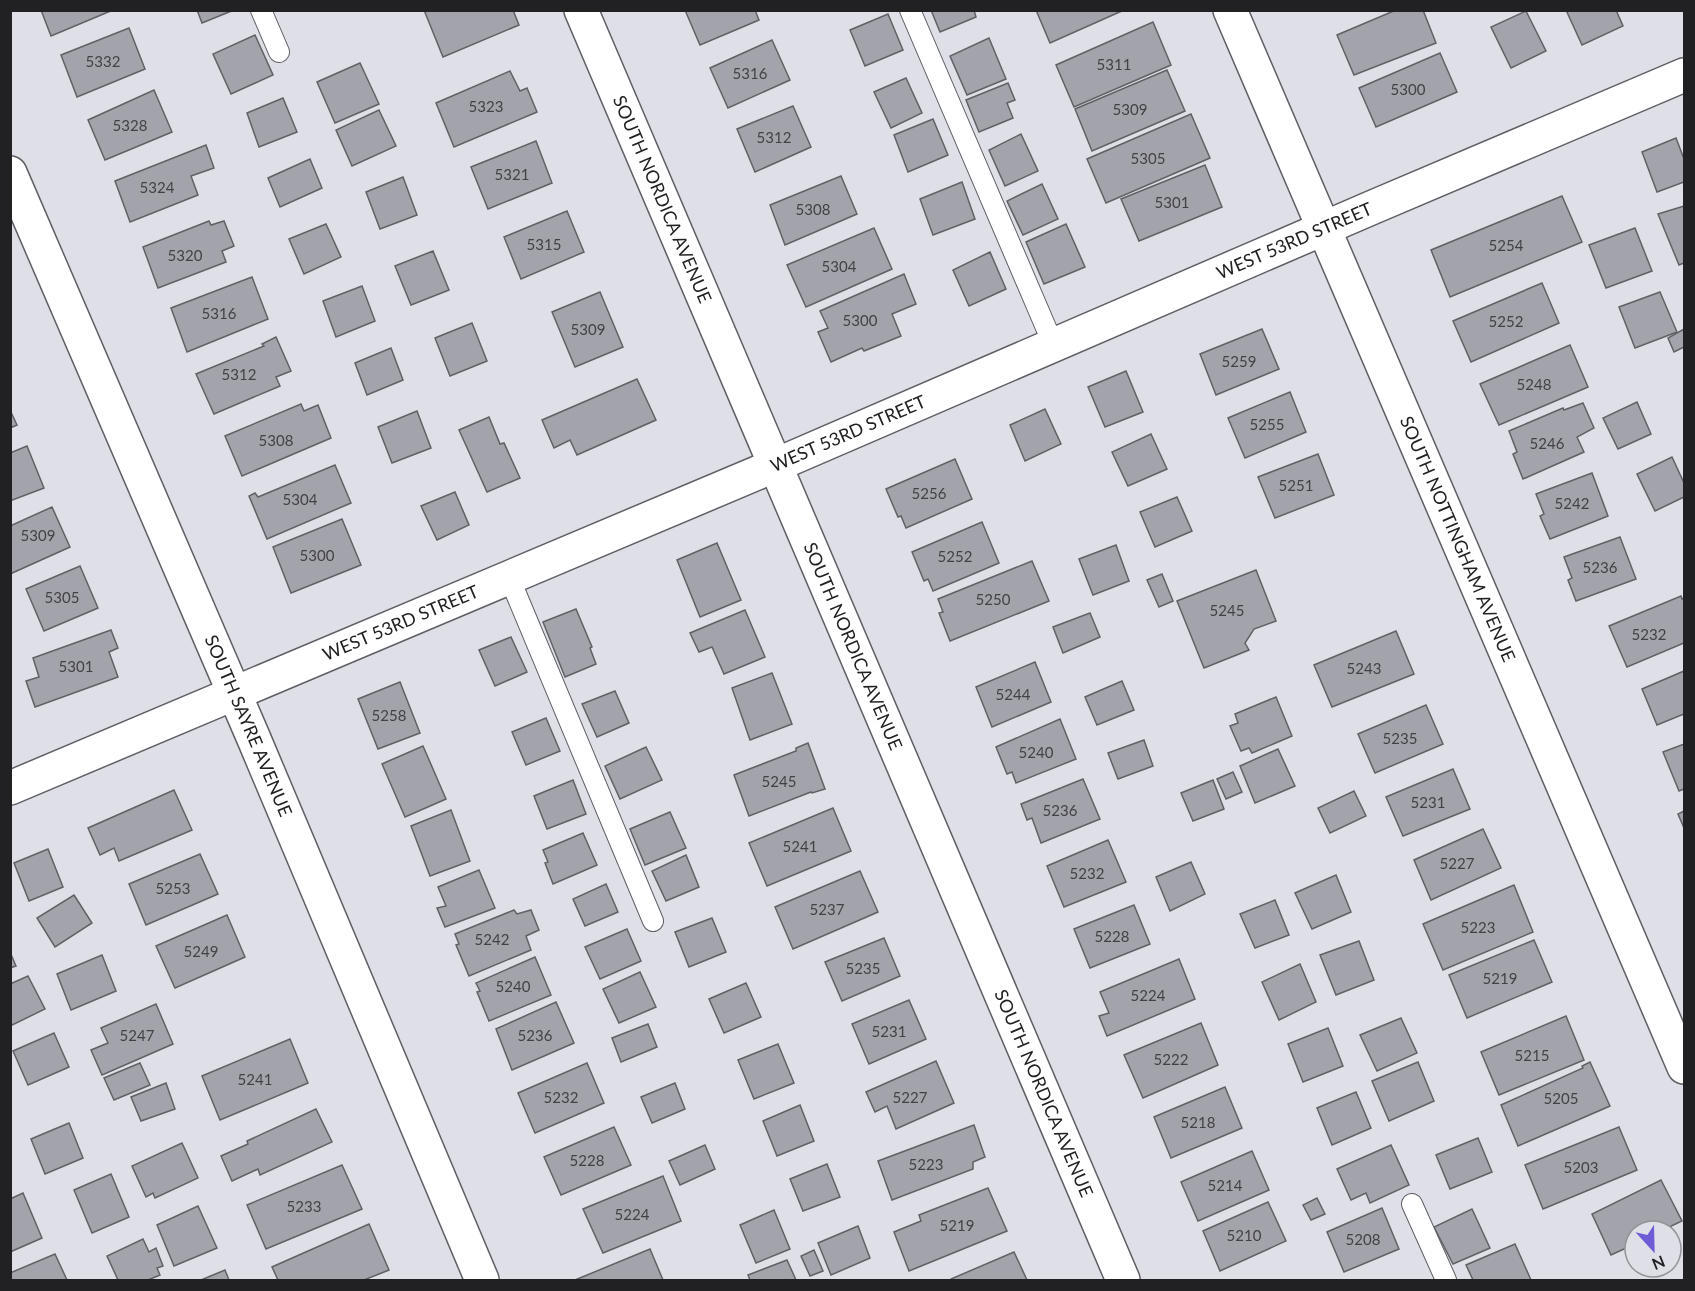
<svg xmlns="http://www.w3.org/2000/svg" width="1695" height="1291" font-family="Lato,sans-serif">
<rect width="100%" height="100%" fill="#dfdfe8"/>
<!-- building -->
<g fill="#a3a3ab" stroke="#606067" stroke-width="1.5">
<path d="M41 10H113L51 36Z"/>
<path d="M197 10H234L202 23Z"/>
<path d="M424 10H513L519 25 443 57Z"/>
<path d="M685 10H755L759 20 700 45Z"/>
<path d="M931 10H974L976 17 940 32Z"/>
<path d="M1036 10H1124L1050 43Z"/>
<path d="M1396 10H1423L1436 43 1354 75 1337 35Z"/>
<path d="M1566 10H1616L1623 26 1582 45Z"/>
<path d="M1526 11 1546 51 1511 68 1491 27Z"/>
<path d="M888 14 903 50 865 66 850 30Z"/>
<path d="M1153 22 1171 65 1074 107 1056 65Z"/>
<path d="M129 28 145 69 77 97 61 55Z"/>
<path d="M255 35 273 75 231 94 213 54Z"/>
<path d="M989 38 1006 79 967 95 950 56Z"/>
<path d="M772 40 790 80 728 108 710 68Z"/>
<path d="M1440 53 1457 92 1376 127 1359 88Z"/>
<path d="M360 63 379 104 335 123 317 82Z"/>
<path d="M1167 70 1185 111 1092 151 1075 109Z"/>
<path d="M510 71 520 91 527 88 537 112 454 147 436 103Z"/>
<path d="M906 78 922 113 891 128 874 92Z"/>
<path d="M1008 83 1015 100 1007 103 1013 118 979 132 966 100Z"/>
<path d="M154 90 172 132 105 160 88 120Z"/>
<path d="M283 98 297 132 259 147 247 113Z"/>
<path d="M793 106 811 147 755 172 737 129Z"/>
<path d="M379 110 396 146 352 166 336 130Z"/>
<path d="M1191 114 1210 158 1106 203 1087 159Z"/>
<path d="M933 119 948 155 908 172 894 135Z"/>
<path d="M1021 134 1038 171 1005 186 989 150Z"/>
<path d="M1676 138 1684 159V182L1657 192 1642 152Z"/>
<path d="M536 141 552 183 488 209 471 167Z"/>
<path d="M206 145 214 168 191 176 198 195 130 222 115 181Z"/>
<path d="M310 159 322 188 280 207 268 178Z"/>
<path d="M1205 165 1222 207 1139 241 1121 199Z"/>
<path d="M841 176 857 214 785 245 770 205Z"/>
<path d="M403 177 417 215 380 229 366 192Z"/>
<path d="M962 182 975 219 933 235 920 199Z"/>
<path d="M1042 184 1058 219 1023 235 1007 201Z"/>
<path d="M1562 196 1582 242 1450 297 1431 250Z"/>
<path d="M1684 206V263L1679 265 1658 214Z"/>
<path d="M567 211 584 252 521 279 504 237Z"/>
<path d="M209 221 211 225 224 221 234 246 222 251 226 262 158 288 143 247Z"/>
<path d="M326 224 341 257 304 274 289 239Z"/>
<path d="M1066 224 1085 267 1044 284 1026 242Z"/>
<path d="M874 228 892 269 806 307 787 265Z"/>
<path d="M1635 228 1652 271 1606 288 1589 245Z"/>
<path d="M433 251 449 290 411 305 395 266Z"/>
<path d="M990 252 1006 289 969 306 953 270Z"/>
<path d="M904 274 916 304 892 314 901 336 864 351 862 348 831 362 818 332 828 328 820 311Z"/>
<path d="M252 277 268 319 187 352 171 308Z"/>
<path d="M1542 283 1559 323 1471 362 1453 321Z"/>
<path d="M362 286 375 321 336 337 323 301Z"/>
<path d="M600 292 623 347 575 367 552 312Z"/>
<path d="M1660 292 1677 332 1635 348 1619 307Z"/>
<path d="M472 323 487 361 450 376 435 338Z"/>
<path d="M1262 329 1279 369 1216 395 1200 354Z"/>
<path d="M1684 329V347L1674 352 1668 338Z"/>
<path d="M276 337 291 371 276 377 280 386 214 414 196 374 264 346 262 344Z"/>
<path d="M1570 345 1588 387 1499 425 1480 384Z"/>
<path d="M391 348 403 380 367 395 355 363Z"/>
<path d="M1126 371 1143 412 1105 427 1088 387Z"/>
<path d="M637 379 656 420 577 455 570 440 554 448 542 420Z"/>
<path d="M1290 392 1306 432 1245 458 1228 418Z"/>
<path d="M1637 402 1651 434 1618 449 1603 418Z"/>
<path d="M1583 403 1594 428 1577 437 1584 452 1523 479 1513 454 1517 452 1509 431 1563 408 1564 410Z"/>
<path d="M301 404 304 411 318 405 331 438 242 476 225 436Z"/>
<path d="M1045 409 1061 444 1025 461 1010 425Z"/>
<path d="M10 410 17 425 10 428Z"/>
<path d="M417 411 431 448 392 463 378 427Z"/>
<path d="M489 417 500 444 504 443 520 478 487 492 459 430Z"/>
<path d="M1151 434 1167 469 1128 486 1112 452Z"/>
<path d="M27 446 44 488 10 501V453Z"/>
<path d="M1318 454 1334 495 1275 518 1258 477Z"/>
<path d="M1672 457 1684 483V497L1655 511 1637 474Z"/>
<path d="M955 459 972 499 906 528 901 516 898 517 886 489Z"/>
<path d="M335 465 351 503 267 539 249 496 255 493 258 497Z"/>
<path d="M1592 473 1608 516 1550 539 1540 516 1544 514 1536 494Z"/>
<path d="M455 492 469 525 437 540 421 506Z"/>
<path d="M1177 497 1192 531 1155 547 1140 512Z"/>
<path d="M52 507 70 547 10 574V526Z"/>
<path d="M342 519 361 565 291 593 273 547Z"/>
<path d="M982 522 999 563 933 591 928 579 924 581 912 552Z"/>
<path d="M1620 537 1636 579 1576 601 1568 580 1572 578 1564 557Z"/>
<path d="M717 543 741 600 700 617 677 560Z"/>
<path d="M1116 545 1129 581 1093 595 1079 559Z"/>
<path d="M1032 561 1049 601 950 641 939 613 943 612 938 599Z"/>
<path d="M80 566 98 608 44 631 26 589Z"/>
<path d="M1256 570 1276 621 1254 629 1245 643 1249 650 1204 668 1177 601Z"/>
<path d="M1162 574 1173 601 1159 607 1147 580Z"/>
<path d="M1681 596 1682 599 1684 598V643L1627 667 1609 626Z"/>
<path d="M576 609 592 647 590 648 596 664 565 677 543 622Z"/>
<path d="M745 610 765 657 724 674 712 647 699 652 690 633Z"/>
<path d="M1090 613 1100 637 1063 653 1053 627Z"/>
<path d="M111 630 118 648 109 652 118 677 35 707 26 681 39 677 33 658Z"/>
<path d="M1396 631 1414 674 1332 707 1314 665Z"/>
<path d="M511 637 527 672 495 686 479 650Z"/>
<path d="M1035 662 1051 702 992 727 976 687Z"/>
<path d="M1684 671V714L1657 725 1642 689Z"/>
<path d="M772 673 792 724 750 740 732 688Z"/>
<path d="M1122 681 1134 710 1097 725 1085 697Z"/>
<path d="M400 682 420 733 378 749 358 699Z"/>
<path d="M615 691 629 723 597 737 582 704Z"/>
<path d="M1276 697 1292 736 1252 753 1249 748 1241 751 1230 726 1238 723 1235 714Z"/>
<path d="M1426 705 1443 744 1375 773 1358 734Z"/>
<path d="M546 718 560 751 526 765 512 732Z"/>
<path d="M1060 719 1076 759 1016 783 1012 772 1007 774 996 747Z"/>
<path d="M1144 740 1153 766 1118 779 1108 753Z"/>
<path d="M808 743 825 789 812 793 811 792 749 816 734 775 796 751V748Z"/>
<path d="M1684 744V789L1679 791 1663 752Z"/>
<path d="M423 746 446 799 405 817 382 764Z"/>
<path d="M646 747 662 780 620 799 605 766Z"/>
<path d="M1278 749 1295 786 1255 803 1240 766Z"/>
<path d="M1453 769 1470 809 1403 836 1386 797Z"/>
<path d="M1233 772 1242 792 1226 799 1217 779Z"/>
<path d="M1083 779 1100 819 1041 843 1032 818 1027 820 1021 804Z"/>
<path d="M573 780 586 814 547 829 534 796Z"/>
<path d="M1213 780 1224 809 1193 821 1181 793Z"/>
<path d="M174 790 192 830 119 861 114 848 100 855 88 828Z"/>
<path d="M1354 791 1366 816 1330 833 1318 808Z"/>
<path d="M833 808 851 851 767 886 749 843Z"/>
<path d="M451 810 470 861 430 876 411 826Z"/>
<path d="M1684 811V828L1678 814Z"/>
<path d="M670 812 686 848 645 865 630 829Z"/>
<path d="M1483 829 1501 868 1431 900 1414 860Z"/>
<path d="M583 833 597 865 553 884 545 863 548 862 543 850Z"/>
<path d="M1108 840 1126 882 1064 907 1047 866Z"/>
<path d="M48 849 63 887 29 901 14 863Z"/>
<path d="M200 854 218 894 146 925 129 884Z"/>
<path d="M686 855 699 887 666 901 652 871Z"/>
<path d="M1191 862 1205 894 1170 911 1156 877Z"/>
<path d="M479 870 495 908 445 927 437 908 446 906 438 887Z"/>
<path d="M860 871 878 912 793 949 775 907Z"/>
<path d="M1336 875 1351 912 1312 929 1295 893Z"/>
<path d="M606 884 618 912 585 926 573 899Z"/>
<path d="M1514 885 1533 932 1443 970 1423 924Z"/>
<path d="M74 895 92 923 55 947 37 918Z"/>
<path d="M1275 900 1289 935 1255 948 1240 914Z"/>
<path d="M1134 905 1150 944 1090 968 1074 929Z"/>
<path d="M514 910 517 914 531 910 539 930 526 936 531 950 469 976 456 945 459 944 455 934Z"/>
<path d="M227 915 245 957 175 988 156 946Z"/>
<path d="M712 918 726 952 689 967 675 932Z"/>
<path d="M627 929 641 961 600 979 585 947Z"/>
<path d="M884 938 900 976 842 1001 825 962Z"/>
<path d="M1534 940 1552 982 1467 1018 1449 975Z"/>
<path d="M1359 941 1374 980 1336 995 1320 955Z"/>
<path d="M10 952 16 966 10 968Z"/>
<path d="M102 955 116 991 71 1010 57 974Z"/>
<path d="M535 957 551 995 489 1021 477 992 480 991 476 983Z"/>
<path d="M1179 959 1195 999 1107 1036 1099 1016 1109 1013 1100 992Z"/>
<path d="M1300 964 1316 1002 1279 1020 1262 982Z"/>
<path d="M640 972 656 1007 619 1023 603 989Z"/>
<path d="M28 976 45 1009 10 1026V984Z"/>
<path d="M746 983 761 1017 724 1033 709 999Z"/>
<path d="M909 1000 926 1039 869 1064 852 1024Z"/>
<path d="M556 1002 574 1043 512 1070 496 1029Z"/>
<path d="M156 1004 173 1044 102 1075 91 1050 108 1043 101 1028Z"/>
<path d="M1566 1016 1584 1060 1499 1095 1481 1052Z"/>
<path d="M1401 1018 1417 1053 1377 1071 1360 1035Z"/>
<path d="M1201 1023 1218 1065 1143 1098 1124 1055Z"/>
<path d="M648 1024 657 1047 621 1062 612 1038Z"/>
<path d="M1328 1028 1343 1066 1303 1082 1288 1044Z"/>
<path d="M54 1033 69 1067 28 1085 13 1051Z"/>
<path d="M290 1039 308 1083 220 1120 202 1076Z"/>
<path d="M778 1044 794 1083 754 1099 738 1060Z"/>
<path d="M936 1061 954 1103 896 1129 887 1106 875 1112 866 1092Z"/>
<path d="M1418 1062 1434 1101 1389 1121 1372 1081Z"/>
<path d="M1590 1062 1610 1106 1518 1146 1501 1105 1583 1068 1582 1066Z"/>
<path d="M140 1063 150 1085 114 1100 104 1078Z"/>
<path d="M587 1063 604 1103 535 1133 518 1093Z"/>
<path d="M166 1083 175 1109 141 1121 131 1097Z"/>
<path d="M675 1083 685 1109 652 1123 641 1097Z"/>
<path d="M1225 1087 1242 1128 1171 1158 1154 1117Z"/>
<path d="M1356 1092 1371 1128 1332 1145 1317 1108Z"/>
<path d="M800 1105 814 1141 777 1156 763 1121Z"/>
<path d="M316 1109 332 1142 260 1175 258 1169 232 1181 221 1156 248 1144 247 1141Z"/>
<path d="M69 1123 83 1158 45 1174 31 1139Z"/>
<path d="M974 1125 985 1157 973 1162V1169L892 1200 878 1161Z"/>
<path d="M614 1127 631 1165 561 1195 544 1157Z"/>
<path d="M1619 1127 1637 1170 1543 1209 1525 1165Z"/>
<path d="M1478 1138 1492 1172 1450 1189 1436 1155Z"/>
<path d="M182 1143 198 1178 155 1198 153 1193 146 1197 132 1166Z"/>
<path d="M705 1145 715 1169 680 1185 669 1161Z"/>
<path d="M1391 1145 1409 1185 1370 1203 1366 1193 1351 1200 1337 1169Z"/>
<path d="M1252 1151 1269 1190 1198 1221 1181 1182Z"/>
<path d="M827 1164 840 1197 803 1211 790 1179Z"/>
<path d="M342 1165 362 1209 266 1249 247 1205Z"/>
<path d="M111 1174 129 1217 92 1233 74 1190Z"/>
<path d="M663 1176 681 1221 603 1253 583 1209Z"/>
<path d="M1661 1180 1682 1221 1661 1231H1635V1244L1611 1255 1592 1214Z"/>
<path d="M988 1188 1007 1231 909 1271 894 1232 921 1221 919 1215Z"/>
<path d="M23 1193 42 1238 10 1252V1199Z"/>
<path d="M1317 1198 1325 1214 1311 1220 1303 1205Z"/>
<path d="M1268 1202 1286 1241 1220 1271 1203 1231Z"/>
<path d="M198 1206 217 1248 174 1266 157 1225Z"/>
<path d="M1382 1208 1399 1249 1344 1272 1327 1232Z"/>
<path d="M1472 1209 1490 1248 1453 1264 1434 1227Z"/>
<path d="M774 1210 790 1249 756 1263 740 1225Z"/>
<path d="M369 1224 389 1270 364 1280H278L272 1267Z"/>
<path d="M858 1226 870 1258 831 1275 818 1243Z"/>
<path d="M143 1239 149 1252 156 1248 163 1266 157 1268 160 1275 148 1280H118L107 1256Z"/>
<path d="M1515 1244 1531 1280H1473L1466 1265Z"/>
<path d="M650 1249 663 1280H575Z"/>
<path d="M814 1250 823 1271 810 1276 801 1256Z"/>
<path d="M1014 1252 1027 1280H951V1279Z"/>
<path d="M55 1254 67 1280H10V1273Z"/>
<path d="M787 1260 796 1280H750L748 1275Z"/>
<path d="M225 1270 229 1280H201Z"/>
</g>
<g fill="none" stroke-linecap="round" stroke-linejoin="round">
<defs>
<g id="lane">
<path d="M261 10 279 52"/>
<path d="M910 10 1053 344"/>
<path d="M509 577 653 921"/>
<path d="M1412 1204 1446 1280"/>
</g>
<g id="street">
<path id="s1" d="M581 10 1123 1280"/>
<path id="s2" d="M1230 10 1684 1067"/>
<path id="s3" d="M10 173 254 739 482 1280"/>
<path id="s4" d="M10 788 776 465 1371 208 1684 75"/>
</g>
</defs>
<!-- lane casing -->
<use href="#lane" stroke="#5e5e65" stroke-width="22"/>
<!-- street casing -->
<use href="#street" stroke="#5e5e65" stroke-width="36"/>
<!-- lane -->
<use href="#lane" stroke="#fff" stroke-width="20"/>
<!-- street -->
<use href="#street" stroke="#fff" stroke-width="33"/>
</g>
<g text-anchor="middle" stroke-width="4.5" stroke-linejoin="round" paint-order="stroke">
<!-- number labels -->
<g font-size="15" fill="#424246">
<text x="103" y="67">5332</text>
<text x="1114" y="70">5311</text>
<text x="750" y="79">5316</text>
<text x="1408" y="95">5300</text>
<text x="486" y="112">5323</text>
<text x="1130" y="115">5309</text>
<text x="130" y="131">5328</text>
<text x="774" y="143">5312</text>
<text x="1148" y="164">5305</text>
<text x="512" y="180">5321</text>
<text x="157" y="193">5324</text>
<text x="1172" y="208">5301</text>
<text x="813" y="215">5308</text>
<text x="544" y="250">5315</text>
<text x="1506" y="251">5254</text>
<text x="185" y="261">5320</text>
<text x="839" y="272">5304</text>
<text x="219" y="319">5316</text>
<text x="860" y="326">5300</text>
<text x="1506" y="327">5252</text>
<text x="588" y="335">5309</text>
<text x="1239" y="367">5259</text>
<text x="239" y="380">5312</text>
<text x="1534" y="390">5248</text>
<text x="1267" y="430">5255</text>
<text x="276" y="446">5308</text>
<text x="1547" y="449">5246</text>
<text x="1296" y="491">5251</text>
<text x="929" y="499">5256</text>
<text x="300" y="505">5304</text>
<text x="1572" y="509">5242</text>
<text x="38" y="541">5309</text>
<text x="317" y="561">5300</text>
<text x="955" y="562">5252</text>
<text x="1600" y="573">5236</text>
<text x="62" y="603">5305</text>
<text x="993" y="605">5250</text>
<text x="1227" y="616">5245</text>
<text x="1649" y="640">5232</text>
<text x="76" y="672">5301</text>
<text x="1364" y="674">5243</text>
<text x="1013" y="700">5244</text>
<text x="389" y="721">5258</text>
<text x="1400" y="744">5235</text>
<text x="1036" y="758">5240</text>
<text x="779" y="787">5245</text>
<text x="1428" y="808">5231</text>
<text x="1060" y="816">5236</text>
<text x="800" y="852">5241</text>
<text x="1457" y="869">5227</text>
<text x="1087" y="879">5232</text>
<text x="173" y="894">5253</text>
<text x="827" y="915">5237</text>
<text x="1478" y="933">5223</text>
<text x="1112" y="942">5228</text>
<text x="492" y="945">5242</text>
<text x="201" y="957">5249</text>
<text x="863" y="974">5235</text>
<text x="1500" y="984">5219</text>
<text x="513" y="992">5240</text>
<text x="1148" y="1001">5224</text>
<text x="889" y="1037">5231</text>
<text x="137" y="1041">5247</text>
<text x="535" y="1041">5236</text>
<text x="1532" y="1061">5215</text>
<text x="1171" y="1065">5222</text>
<text x="255" y="1085">5241</text>
<text x="561" y="1103">5232</text>
<text x="910" y="1103">5227</text>
<text x="1561" y="1104">5205</text>
<text x="1198" y="1128">5218</text>
<text x="587" y="1166">5228</text>
<text x="926" y="1170">5223</text>
<text x="1581" y="1173">5203</text>
<text x="1225" y="1191">5214</text>
<text x="304" y="1212">5233</text>
<text x="632" y="1220">5224</text>
<text x="957" y="1231">5219</text>
<text x="1244" y="1241">5210</text>
<text x="1363" y="1245">5208</text>
</g>
<!-- street labels -->
<g font-size="18" fill="#212124" stroke="#dfdfe8">
<text dy="6" stroke="none"><textPath href="#s1" startOffset="206">SOUTH NORDICA AVENUE</textPath></text>
<text dy="6" stroke="none"><textPath href="#s4" startOffset="1396">WEST 53RD STREET</textPath></text>
<text dy="6" stroke="none"><textPath href="#s4" startOffset="910">WEST 53RD STREET</textPath></text>
<text dy="6" stroke="none"><textPath href="#s2" startOffset="576">SOUTH NOTTINGHAM AVENUE</textPath></text>
<text dy="6" stroke="none"><textPath href="#s4" startOffset="424">WEST 53RD STREET</textPath></text>
<text dy="6" stroke="none"><textPath href="#s1" startOffset="692">SOUTH NORDICA AVENUE</textPath></text>
<text dy="6" stroke="none"><textPath href="#s3" startOffset="602">SOUTH SAYRE AVENUE</textPath></text>
<text dy="6" stroke="none"><textPath href="#s1" startOffset="1178">SOUTH NORDICA AVENUE</textPath></text>
</g>
</g>
<!-- border -->
<rect width="1695" height="1291" fill="none" stroke="#212124" stroke-width="24"/>
<!-- north arrow -->
<g transform="translate(1653 1249) rotate(158)"><circle r="28" fill="#dfdfe8" stroke="#93939a" stroke-width="1.5"/>
<path d="M0-4.5L10 22L0 15L-10 22Z" fill="#6e5cd6"/>
<text y="-9" font-size="16" font-weight="bold" text-anchor="middle" fill="#212124">N</text>
</g>
</svg>
